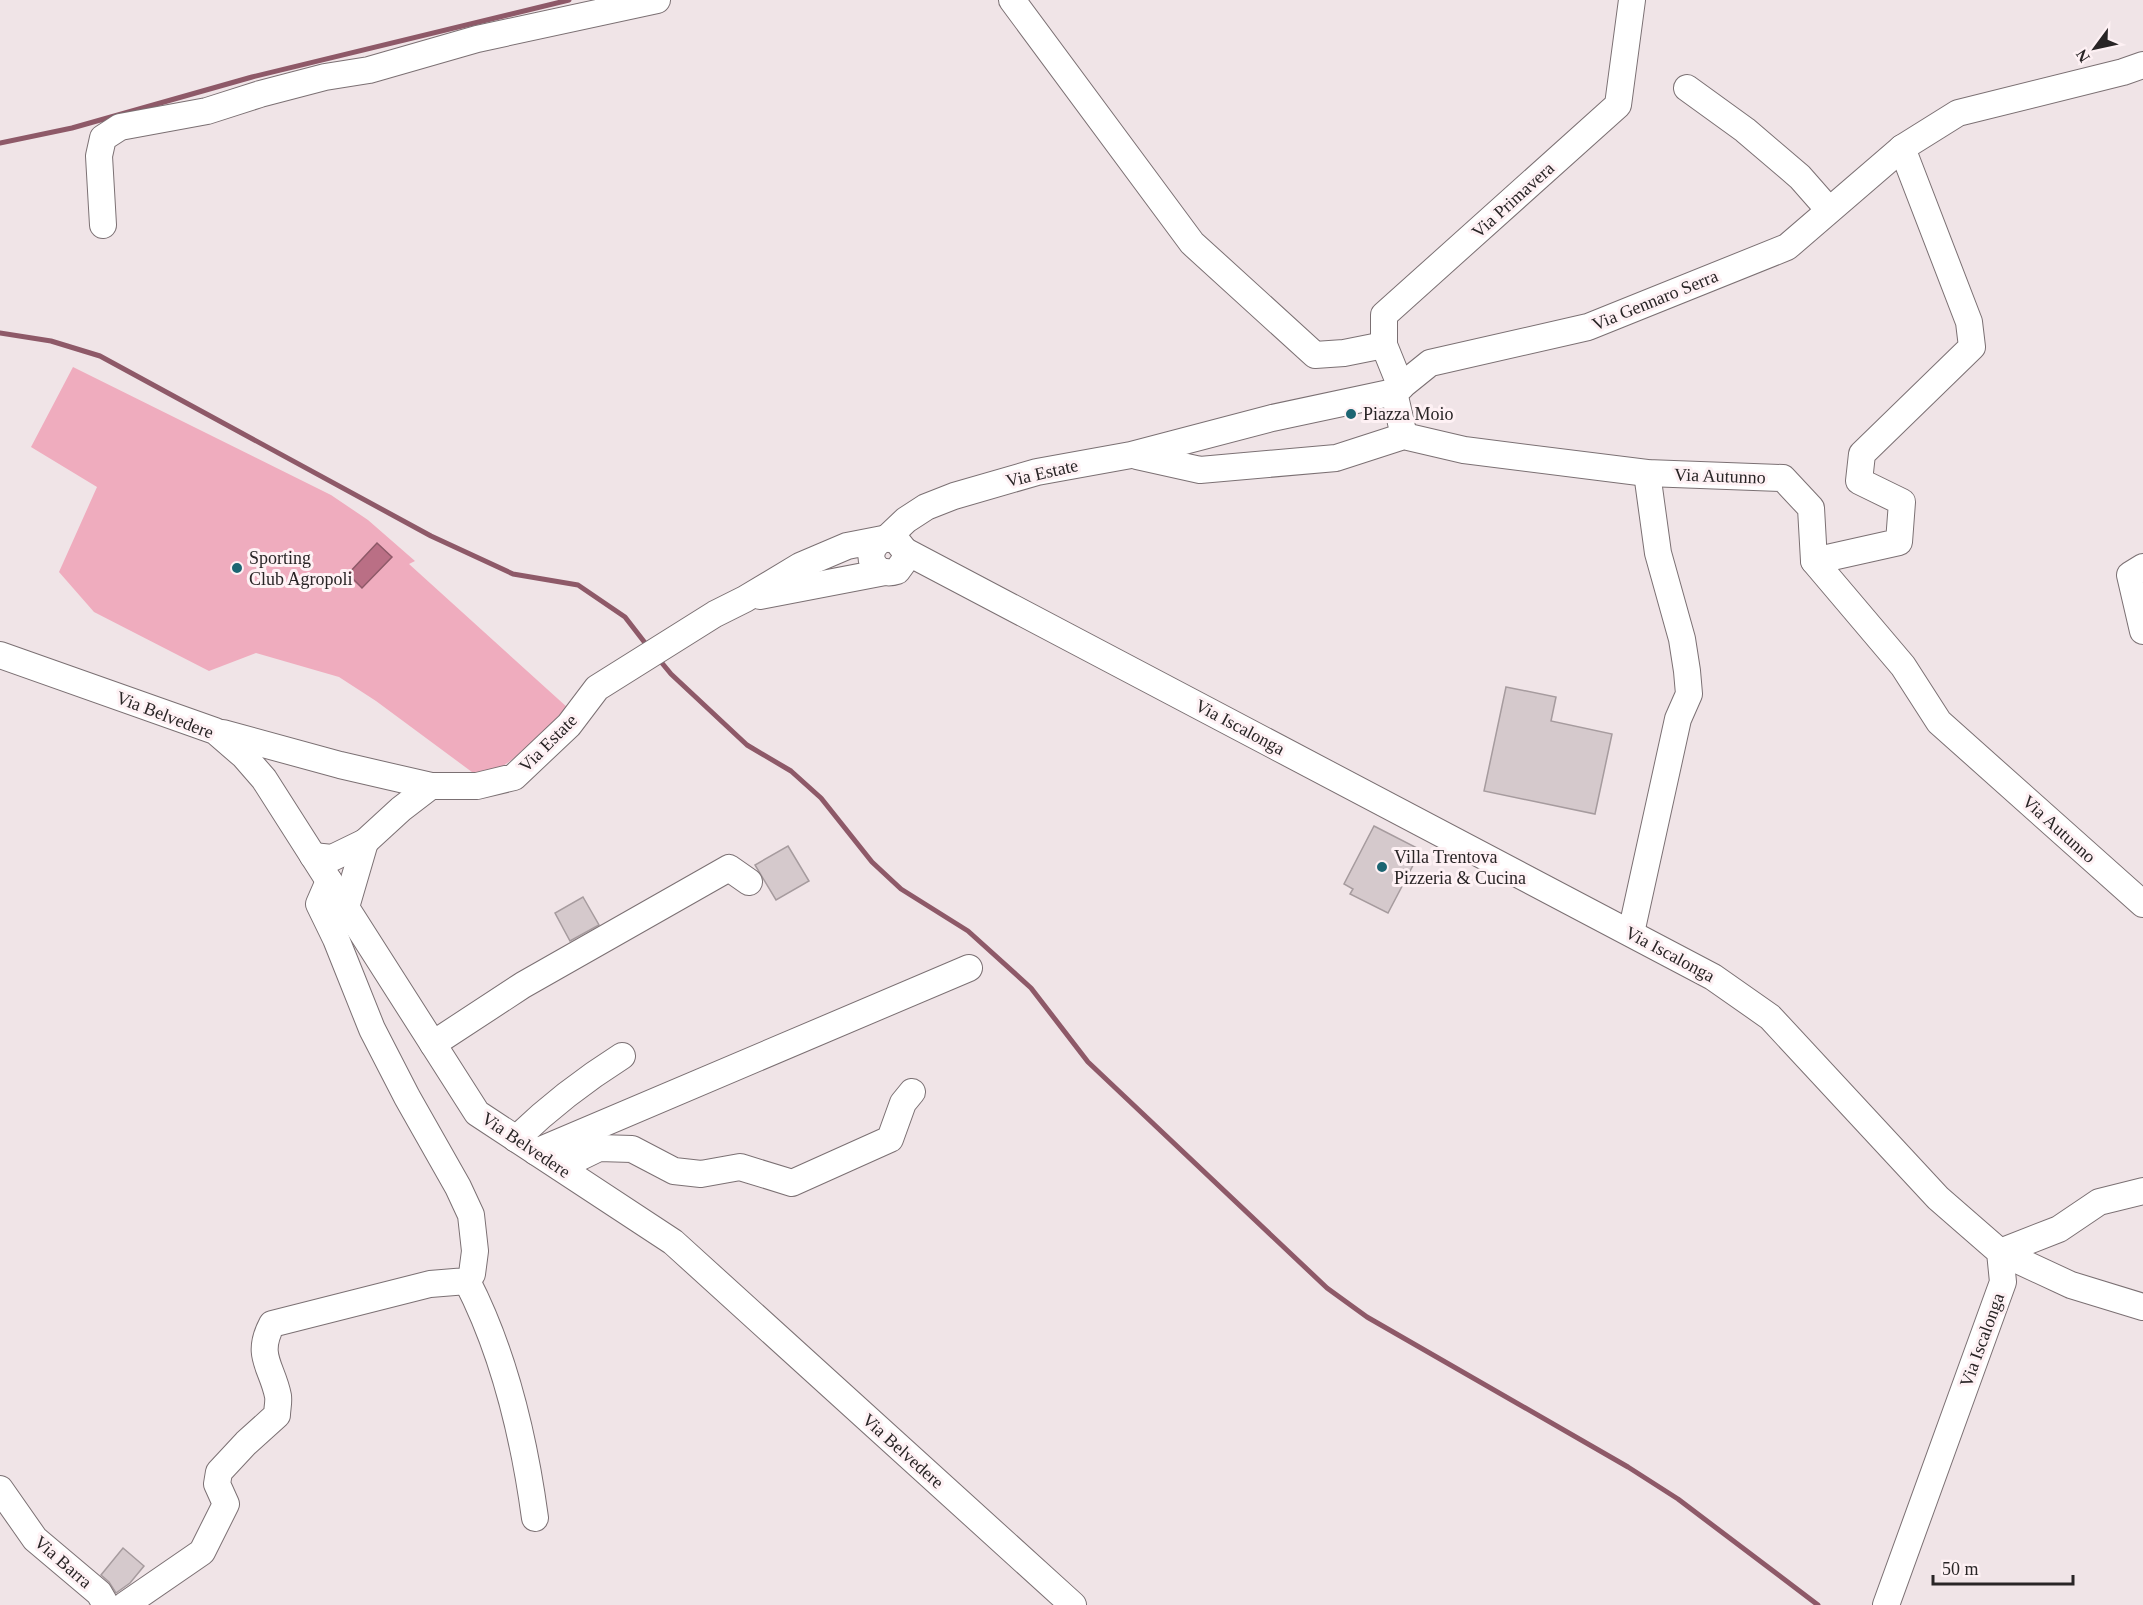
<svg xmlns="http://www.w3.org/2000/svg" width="2143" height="1605" font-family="'Times New Roman',serif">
<rect width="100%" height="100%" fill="#f0e4e7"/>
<!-- green -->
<path fill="#efacbe" d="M73 367 331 495 368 520 415 561 409 564 568 708 544 737 503 766 476 775 376 701 339 677 256 653 209 671 94 612 59 572 97 487 31 447Z"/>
<!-- water -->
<path fill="#ba6f85" stroke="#8e5968" stroke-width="1.5" d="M377 543 392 557 362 588 348 574Z"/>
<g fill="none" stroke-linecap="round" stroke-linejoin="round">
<!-- stream -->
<g stroke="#8e5968" stroke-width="5">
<path d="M0 143 72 128 252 77 569 0"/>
<path d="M0 333 51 341 100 356 431 536 513 574 578 585 625 617 649 648"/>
<path d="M657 657 671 674 747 745 791 771 821 798 872 862 901 889 968 931 1031 988 1088 1062 1327 1288 1367 1317 1628 1467 1678 1499 1818 1605"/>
</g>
</g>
<!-- building -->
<g fill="#d5c9cc" stroke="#a69b9e" stroke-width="1.5">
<path d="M1506 687 1556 697 1551 721 1612 734 1595 814 1484 791Z"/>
<path d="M1374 826 1421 850 1388 913 1350 894 1353 889 1344 884Z"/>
<path d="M788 846 809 881 776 900 755 865Z"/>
<path d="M583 897 599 925 570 941 555 913Z"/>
<path d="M123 1548 144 1566 130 1583 116 1593 109 1582 101 1575Z"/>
</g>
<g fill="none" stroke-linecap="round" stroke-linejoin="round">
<defs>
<g id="minor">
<path d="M1012 0 1192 243 1315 355 1344 353 1384 345"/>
<path d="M1687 88 1745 130 1800 177 1829 210"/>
<path d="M103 225 99 156 103 138 120 127 207 111 260 94 325 77 369 70 477 39 657 0"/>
<path d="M1401 387 1384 345V315L1618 105 1632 0"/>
<path d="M1394 392 1404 436"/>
<path d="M1137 456 1200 470 1336 458 1404 436 1464 450 1647 473 1783 478 1811 508 1814 561 1903 666 1939 722 2143 904"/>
<path d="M886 539 906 520 926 507 954 496 1037 472 1131 455 1272 418 1394 392 1430 363 1588 327 1787 247 1902 148 1958 113 2123 72 2143 65"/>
<path d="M905 551 1713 977 1770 1017 1938 1198 2000 1252 2003 1282 1886 1605"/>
<path d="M1814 561 1899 542 1902 502 1859 481 1862 454 1972 347 1969 322 1902 148"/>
<path d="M2143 567 2130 575 2143 631"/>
<path d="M760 596 885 572"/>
<path d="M0 655 215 731 244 756 264 779 477 1113 673 1242 1073 1605"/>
<path d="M223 733 340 765 431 786H477L514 777 569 725 597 688 715 614 745 599 800 566 847 546 888 538 897 541 905 551V560L897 571C873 579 861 551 883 539"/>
<path d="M313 856 332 858 365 842 401 809 431 786"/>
<path d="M346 907 365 842"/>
<path d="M1631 933 1678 719 1689 694 1687 671 1682 639 1658 553 1647 473"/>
<path d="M433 1044 523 985 729 868 749 882"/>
<path d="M516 1139C549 1107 584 1080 622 1056"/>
<path d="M536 1152 969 968"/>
<path d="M560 1167 599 1148 632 1149 674 1171 701 1174 740 1167 792 1183 890 1139 903 1103 912 1092"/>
<path d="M2000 1252 2059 1229 2099 1202 2143 1191"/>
<path d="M2000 1252 2071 1285 2143 1307"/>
<path d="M467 1281C504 1353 524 1437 535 1518"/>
<path d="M0 1489 35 1539 99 1593 106 1605"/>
<path d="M125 1605 202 1552 226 1504 217 1484 219 1472 246 1443 277 1415C277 1409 279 1402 278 1396 272 1366 255 1356 272 1324L430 1284 467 1281 472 1274 475 1251 471 1215 458 1187 407 1097 372 1029 336 939 319 904 329 881"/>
</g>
</defs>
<!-- minor casing -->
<use href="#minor" stroke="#7b7073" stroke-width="28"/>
<!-- minor -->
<use href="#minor" stroke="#fff" stroke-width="26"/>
</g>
<!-- markers -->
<g fill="#1c6572" stroke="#fef1f4" stroke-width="2">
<circle cx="1351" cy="414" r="6"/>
<circle cx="237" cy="568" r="6"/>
<circle cx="1382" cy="867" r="6"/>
</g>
<g text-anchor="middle" stroke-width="6" stroke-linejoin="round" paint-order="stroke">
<!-- street labels -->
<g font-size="18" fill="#292526" stroke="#fef1f4">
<text transform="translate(1513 200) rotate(-42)" y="6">Via Primavera</text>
<text transform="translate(1655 300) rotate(-22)" y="6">Via Gennaro Serra</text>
<text transform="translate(1042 473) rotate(-13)" y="6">Via Estate</text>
<text transform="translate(1720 476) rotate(2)" y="6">Via Autunno</text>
<text transform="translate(165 715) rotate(21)" y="6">Via Belvedere</text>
<text transform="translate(1240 727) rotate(28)" y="6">Via Iscalonga</text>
<text transform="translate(548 743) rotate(-45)" y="6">Via Estate</text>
<text transform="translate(2059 829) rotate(42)" y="6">Via Autunno</text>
<text transform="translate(1670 954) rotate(28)" y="6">Via Iscalonga</text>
<text transform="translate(526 1145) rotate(34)" y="6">Via Belvedere</text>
<text transform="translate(1982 1340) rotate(-70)" y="6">Via Iscalonga</text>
<text transform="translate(903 1451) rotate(42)" y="6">Via Belvedere</text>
<text transform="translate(63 1562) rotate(41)" y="6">Via Barra</text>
</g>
<!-- poi labels -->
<g font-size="18" fill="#292526" stroke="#fef1f4" text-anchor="start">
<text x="1363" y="420">Piazza Moio</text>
<text x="249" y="564">Sporting<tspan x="249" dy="21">Club Agropoli</tspan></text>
<text x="1394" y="863">Villa Trentova<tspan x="1394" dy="21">Pizzeria &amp; Cucina</tspan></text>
</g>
</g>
<!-- north arrow -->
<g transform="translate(2095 48) rotate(237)" stroke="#fef1f4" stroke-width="4.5" paint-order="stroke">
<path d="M0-4.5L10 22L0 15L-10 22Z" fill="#292526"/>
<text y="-9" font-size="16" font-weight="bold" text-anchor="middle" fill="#292526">N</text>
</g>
<!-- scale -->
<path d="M1933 1575v9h140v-9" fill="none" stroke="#292526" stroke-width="3"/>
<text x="1942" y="1575" font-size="18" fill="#292526" stroke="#fef1f4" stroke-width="4.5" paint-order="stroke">50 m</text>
</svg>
